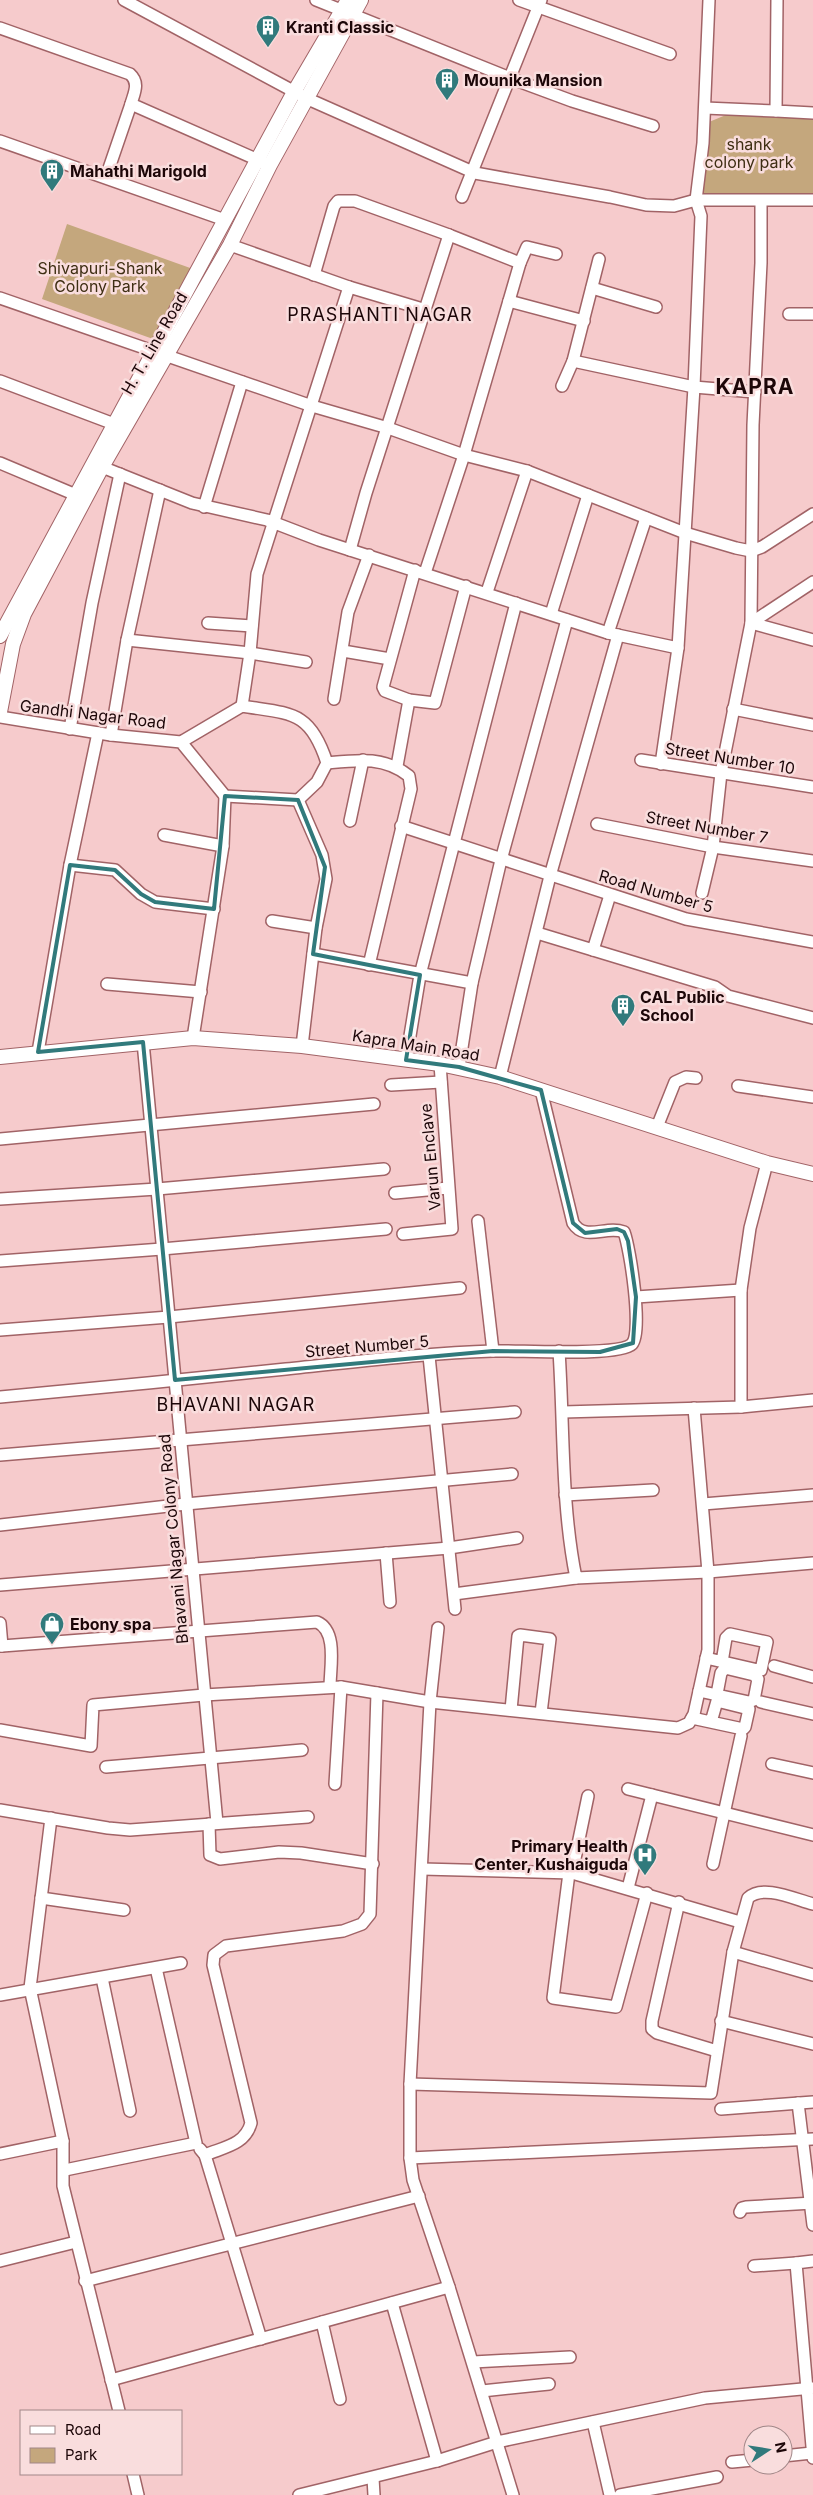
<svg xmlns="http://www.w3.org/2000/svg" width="813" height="2495" font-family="Inter,sans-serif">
<rect width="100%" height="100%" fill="#f6cbcc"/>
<!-- green -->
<g fill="#c4a77d">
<path d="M738 110 813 113V193L696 200 709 122Z"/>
<path d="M67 224 193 269 153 339 42 299Z"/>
</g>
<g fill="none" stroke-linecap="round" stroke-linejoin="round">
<defs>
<g id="minor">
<path d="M124 0 308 99 475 173 610 197 646 205 674 206 696 200H813"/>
<path d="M316 0 510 78 572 101 653 126"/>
<path d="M519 0 670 54"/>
<path d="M777 0 776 111 813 113"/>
<path d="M0 28 130 74C140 83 134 93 131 104L265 163"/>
<path d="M705 108 776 111"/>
<path d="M0 141 225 220"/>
<path d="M106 177 131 104"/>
<path d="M462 197 541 0"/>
<path d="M761 201V263L753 425 751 623 813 640"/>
<path d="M230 245 349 287 426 310"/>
<path d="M314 275 334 206 338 201H355L449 235"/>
<path d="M592 288 656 307"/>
<path d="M0 298 312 406 388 428 464 455 527 471 685 533 736 548 751 551 762 547 813 514"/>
<path d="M509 301 584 321"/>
<path d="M789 314H813"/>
<path d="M573 361 694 387 755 392"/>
<path d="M0 381 122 427"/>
<path d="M562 386 573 361 599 259"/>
<path d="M0 463 76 495"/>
<path d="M102 467 192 503 267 520 319 540 608 633 678 648"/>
<path d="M204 507 242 382"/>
<path d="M350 550 366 493 449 235 520 263 527 247 556 254"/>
<path d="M415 570 383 687 385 691 409 700 435 703 466 586"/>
<path d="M425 573 464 455 520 263"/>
<path d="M487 592 527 471"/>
<path d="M551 614 588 495"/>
<path d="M208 623 252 626"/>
<path d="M608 633 646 518"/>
<path d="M127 640 250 653 306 662"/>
<path d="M343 651 390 659"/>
<path d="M334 699 348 612 369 555"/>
<path d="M242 706 250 653 257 574 349 287"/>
<path d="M733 709 813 725"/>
<path d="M0 717 111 735 181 742 225 796 298 800 317 782 327 763C310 710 291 714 242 706L181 742"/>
<path d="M70 729 92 603 120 474"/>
<path d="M111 735 127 640 160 490"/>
<path d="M641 760 813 787"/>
<path d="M327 763C357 760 384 756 409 776L411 789 369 965"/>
<path d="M661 764 678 648 694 387 701 216 696 200 703 143 709 0"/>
<path d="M397 766 409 700"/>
<path d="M298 800 322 855 326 879 316 928 302 1046"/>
<path d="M350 821 363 760"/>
<path d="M597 824 713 847 813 861"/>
<path d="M401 826 686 919 813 942"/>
<path d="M164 835 223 846"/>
<path d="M70 865 115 870 141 894 155 902 214 909"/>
<path d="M702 893 713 847 721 773 751 623 813 582"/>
<path d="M272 921 316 928"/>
<path d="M537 933 715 987 728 996 813 1018"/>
<path d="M593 950 610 895"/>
<path d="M313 954 472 983"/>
<path d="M107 984 201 992"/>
<path d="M193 1038 223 846 225 796"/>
<path d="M143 1042 217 1823"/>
<path d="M38 1052 70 865 98 733"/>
<path d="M406 1060 420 975 516 603"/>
<path d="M459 1067 472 983 501 860 567 620"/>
<path d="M500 1077 550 876 618 635"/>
<path d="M391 1085 441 1082"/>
<path d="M738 1086 813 1097"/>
<path d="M657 1127 675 1082 686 1077 696 1078"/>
<path d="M0 1139 374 1104"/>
<path d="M395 1193 448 1188"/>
<path d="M0 1199 157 1189 384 1169"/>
<path d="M478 1221 493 1351"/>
<path d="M403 1234 452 1229 440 1064"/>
<path d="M0 1261 162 1249 386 1229"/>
<path d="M636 1297 741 1290"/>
<path d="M0 1330 169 1317 460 1288"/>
<path d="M559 1351C564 1426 561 1504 576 1578L708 1572 813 1563"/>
<path d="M429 1356 455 1609"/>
<path d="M0 1397C95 1388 191 1379 286 1369 355 1362 424 1353 493 1351 517 1350 619 1357 632 1344 643 1332 630 1248 624 1232 606 1225 585 1242 573 1223L541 1090"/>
<path d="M741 1407V1290L750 1228 767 1163"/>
<path d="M563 1412 741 1407 813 1400"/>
<path d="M0 1455 515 1412"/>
<path d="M565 1495 653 1490"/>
<path d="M703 1504 813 1495"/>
<path d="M0 1525 186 1504 512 1474"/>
<path d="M386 1553 390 1602"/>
<path d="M0 1585 449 1548 517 1538"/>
<path d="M454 1594 576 1578"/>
<path d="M0 1623 2 1646H0"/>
<path d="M438 1628 430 1702 410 2084V2158L413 2180 449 2287 513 2495"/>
<path d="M2 1646 317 1622C338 1631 330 1668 330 1687"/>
<path d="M706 1658 758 1670H761L767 1642 730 1634 726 1638 722 1662"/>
<path d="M774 1666 813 1677"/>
<path d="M699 1691 749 1702 754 1700 758 1679 754 1675 725 1668 721 1673 717 1694"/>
<path d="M761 1702 813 1714"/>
<path d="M511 1710 518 1636 520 1635 550 1639 541 1713"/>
<path d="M692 1718 743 1729 745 1727 749 1709 717 1701 711 1722"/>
<path d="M0 1730 91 1746 93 1705 204 1695 341 1687 430 1702 678 1728 689 1723 694 1714 708 1650V1572L694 1408"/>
<path d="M772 1764 813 1773"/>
<path d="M106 1767 302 1750"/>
<path d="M335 1784 341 1687"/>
<path d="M628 1789 813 1835"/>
<path d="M0 1810 108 1828 130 1830 308 1817"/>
<path d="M51 1818 30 1988 63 2141V2186L119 2411"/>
<path d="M209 1824 210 1855 220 1859 279 1852 301 1853 373 1864"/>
<path d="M713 1864 741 1736"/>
<path d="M422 1869 572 1873 740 1922"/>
<path d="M569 1873 553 1998 616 2007 647 1893"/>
<path d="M572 1873 588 1796"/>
<path d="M628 1888 652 1795"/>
<path d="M41 1898 124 1910"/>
<path d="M679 1902 652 2021V2029L657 2033 717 2051"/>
<path d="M733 1952 813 1975"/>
<path d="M102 1978 130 2111"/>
<path d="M0 1995 181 1963"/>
<path d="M721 2021 813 2044"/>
<path d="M410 2084 711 2093 733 1952 748 1898C763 1884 794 1899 813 1904"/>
<path d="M798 2103 813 2225"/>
<path d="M721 2109 813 2102"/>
<path d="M200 2149 205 2155 261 2339"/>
<path d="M0 2154 63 2141"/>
<path d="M205 2155C224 2147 245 2145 251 2123L213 1965 214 1955 226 1946 343 1931 362 1924 370 1914 377 1693"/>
<path d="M410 2158 813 2139"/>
<path d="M65 2170 196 2143 156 1968"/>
<path d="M740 2212 742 2208 746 2207 813 2203"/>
<path d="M0 2261 76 2242"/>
<path d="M813 2261 796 2263 813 2458"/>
<path d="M754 2266 796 2263"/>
<path d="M85 2281 419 2196"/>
<path d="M392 2303 437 2461"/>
<path d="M322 2322 340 2399"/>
<path d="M473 2362 570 2357"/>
<path d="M111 2380 449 2287"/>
<path d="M482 2391 549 2384"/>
<path d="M593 2422 610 2495"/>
<path d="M783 2456 812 2453"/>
<path d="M732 2462 753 2460"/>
<path d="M133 2474 138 2495"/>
<path d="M373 2478 374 2495"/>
<path d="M299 2495 437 2461 497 2442 705 2398 813 2388"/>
<path d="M620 2495 717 2477"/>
</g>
<g id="tertiary">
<path d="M0 636 294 92 348 0"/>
<path d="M0 712 13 644 24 614 102 467 230 245 270 165 361 0"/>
<path d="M0 1057 193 1038 302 1046 440 1064 500 1077 767 1163 813 1174"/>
</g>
</defs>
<!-- minor casing -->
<use href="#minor" stroke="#a16366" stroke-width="14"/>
<!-- tertiary casing -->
<use href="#tertiary" stroke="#a16366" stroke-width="16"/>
<!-- minor -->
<use href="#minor" stroke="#fff" stroke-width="11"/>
<!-- tertiary -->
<use href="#tertiary" stroke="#fff" stroke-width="14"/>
</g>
<!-- marked area -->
<path fill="none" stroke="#317a7c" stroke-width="4" stroke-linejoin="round" d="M225 796 298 800 325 867 313 954 420 975 406 1060 459 1067 541 1090 573 1223 585 1233 617 1229 624 1232 628 1241 636 1297 633 1343 600 1352 493 1351 175 1380 143 1042 38 1052 70 865 115 870 141 894 155 902 214 909Z"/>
<!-- icons -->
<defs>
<symbol id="building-pin" viewBox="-11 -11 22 30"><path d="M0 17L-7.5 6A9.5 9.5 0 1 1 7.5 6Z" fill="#317a7c" stroke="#f9dddd"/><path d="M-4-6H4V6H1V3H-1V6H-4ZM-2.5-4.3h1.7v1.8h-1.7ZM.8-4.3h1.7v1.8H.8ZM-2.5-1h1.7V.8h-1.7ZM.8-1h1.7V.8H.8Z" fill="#fff"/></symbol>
<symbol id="shop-pin" viewBox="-11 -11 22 30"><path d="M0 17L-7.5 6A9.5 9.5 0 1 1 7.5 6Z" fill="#317a7c" stroke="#f9dddd"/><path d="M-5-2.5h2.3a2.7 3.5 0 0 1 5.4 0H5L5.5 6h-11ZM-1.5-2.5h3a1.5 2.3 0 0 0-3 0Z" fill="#fff"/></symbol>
<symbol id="hospital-pin" viewBox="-11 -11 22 30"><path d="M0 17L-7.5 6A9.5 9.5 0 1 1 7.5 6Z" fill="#317a7c" stroke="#f9dddd"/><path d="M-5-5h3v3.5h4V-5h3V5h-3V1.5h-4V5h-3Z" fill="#fff"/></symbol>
</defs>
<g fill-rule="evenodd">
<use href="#building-pin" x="254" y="13" width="28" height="38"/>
<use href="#building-pin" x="433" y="66" width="28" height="38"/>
<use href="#building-pin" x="38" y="157" width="28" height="38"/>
<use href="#building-pin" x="609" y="992" width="28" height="38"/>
<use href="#shop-pin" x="38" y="1610" width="28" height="38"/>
<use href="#hospital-pin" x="631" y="1841" width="28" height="38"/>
</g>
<g text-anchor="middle" stroke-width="5" stroke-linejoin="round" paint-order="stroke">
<!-- poi labels -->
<g font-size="16" font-weight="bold" fill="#1c0608" stroke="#f9dddd" text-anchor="start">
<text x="286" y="33">Kranti Classic</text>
<text x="464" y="86">Mounika Mansion</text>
<text x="70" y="177">Mahathi Marigold</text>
<text x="640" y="1003">CAL Public<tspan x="640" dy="18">School</tspan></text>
<text x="70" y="1630">Ebony spa</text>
<text x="628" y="1852" text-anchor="end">Primary Health<tspan x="628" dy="18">Center, Kushaiguda</tspan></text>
</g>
<!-- park labels -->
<g font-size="16" fill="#3e2e13" stroke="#f9dddd">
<text x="749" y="150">shank<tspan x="749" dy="18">colony park</tspan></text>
<text x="100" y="274">Shivapuri-Shank<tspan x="100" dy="18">Colony Park</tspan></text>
</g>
<!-- street labels -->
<g font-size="16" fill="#1c0608" stroke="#f9dddd">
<text transform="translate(154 343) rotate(-60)" y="6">H. T. Line Road</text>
<text transform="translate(93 714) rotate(7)" y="6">Gandhi Nagar Road</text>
<text transform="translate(730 758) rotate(9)" y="6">Street Number 10</text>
<text transform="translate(707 827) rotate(10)" y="6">Street Number 7</text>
<text transform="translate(656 891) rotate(16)" y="6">Road Number 5</text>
<text transform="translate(416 1045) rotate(9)" y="6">Kapra Main Road</text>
<text transform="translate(430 1157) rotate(-95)" y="6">Varun Enclave</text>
<text transform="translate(367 1346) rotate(-5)" y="6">Street Number 5</text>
<text transform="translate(173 1539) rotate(-95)" y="6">Bhavani Nagar Colony Road</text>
</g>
<!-- neighbourhood labels -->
<g font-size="18" letter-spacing="1" fill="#1c0608" stroke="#f9dddd">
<text x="380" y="321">PRASHANTI NAGAR</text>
<text x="236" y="1411">BHAVANI NAGAR</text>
</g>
<!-- district labels -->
<g font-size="21" font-weight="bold" letter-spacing="1" fill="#1c0608" stroke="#f9dddd">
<text x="755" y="394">KAPRA</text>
</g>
</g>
<!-- legend -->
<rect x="20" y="2410" width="162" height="65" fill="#f9dddd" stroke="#a18788"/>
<rect x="30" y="2426" width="25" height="8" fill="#ffffff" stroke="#a18788"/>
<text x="65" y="2435" font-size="15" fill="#1c0608">Road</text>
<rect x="30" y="2448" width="25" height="15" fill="#c4a77d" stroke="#a18788"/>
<text x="65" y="2460" font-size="15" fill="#1c0608">Park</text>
<!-- north arrow -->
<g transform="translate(768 2450) rotate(78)"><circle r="24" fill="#f9dddd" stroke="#a18788"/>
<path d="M0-4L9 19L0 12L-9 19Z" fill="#317a7c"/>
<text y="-8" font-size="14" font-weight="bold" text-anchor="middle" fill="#1c0608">N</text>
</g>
</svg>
